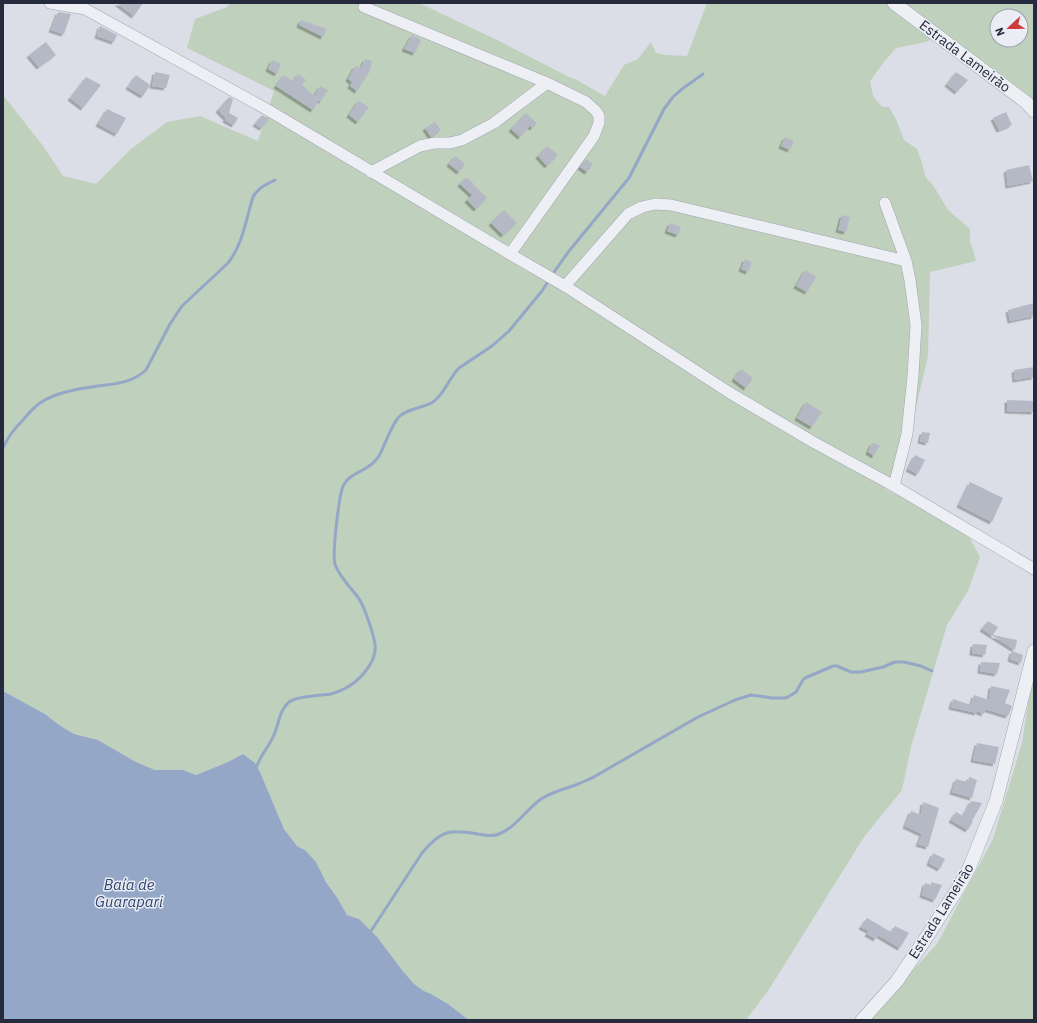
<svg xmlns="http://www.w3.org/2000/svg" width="1037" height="1023" font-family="'IBM Plex Sans',sans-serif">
<defs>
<filter id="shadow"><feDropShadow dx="-2.5" dy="2.5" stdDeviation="0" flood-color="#0004"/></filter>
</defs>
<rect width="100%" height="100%" fill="#dbdee6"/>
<!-- green -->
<g fill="#bfd0bc" fill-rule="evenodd">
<path d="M230 3H419L497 40 571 78 575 79 605 96 624 65 638 59 651 42 656 53 666 55 687 56 707 3H1034V104L934 38 926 42 896 48 884 62 870 81 873 96 882 107H889L896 119 904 140 917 149 921 160 926 178 933 185 948 210 970 229V241L974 253 976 261 930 272 928 356 910 433 897 471 885 489 965 529 980 557 968 591 947 625 911 747 902 790 864 837 768 991 746 1020H469L448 1004 431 994 424 991 414 984 359 919 347 915 338 899 305 850 297 846 284 829 260 772 255 763 243 754 228 762 196 775 183 770H155L136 762 98 740 74 734 59 725 45 714 3 691V95L43 146 63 176 96 184 131 149 167 122 200 116 258 141 274 91 187 48 195 19 227 7ZM997 16H1021V40H997Z"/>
<path d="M1034 665V1020H866L937 944 993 839 1022 743Z"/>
</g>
<!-- water -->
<path fill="#95a7c7" d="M3 691 45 714 59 725 74 734 98 740 136 762 155 770H183L196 775 228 762 243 754 255 763 260 772 284 829 297 846 305 850 316 862 326 882 338 899 347 915 359 919 377 937 402 970 414 984 424 991 431 994 448 1004 469 1020H3Z"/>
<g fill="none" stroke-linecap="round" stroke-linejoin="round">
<!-- stream -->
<g stroke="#95a7c7" stroke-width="3">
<path d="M552 275 569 251 629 178 664 109 673 97 682 89 703 74"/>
<path d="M3 448C8 437 14 429 22 421 27 415 33 408 40 403 56 392 78 389 98 386 115 384 132 383 146 370L170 324 182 306 228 263C243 244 246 219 253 197 258 188 265 185 275 180"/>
<path d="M256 769C259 757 268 748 273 737 279 725 279 710 289 702 296 697 305 697 313 696 318 695 325 695 331 694 349 689 363 678 372 661 374 657 376 649 375 644 373 633 364 604 357 596 349 586 339 576 335 564 332 554 339 496 343 486 350 472 366 472 376 460 379 457 380 454 382 450 387 439 391 427 398 418 404 409 424 408 433 402 444 395 449 378 459 368L492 346 509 331 542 291 549 280"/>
<path d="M368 933 371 931 422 853C441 830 450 829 478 834 485 835 492 837 499 834 516 827 527 809 541 799 553 791 566 789 578 784 583 782 587 780 592 778L698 717 735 700 751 695 772 698H785L788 697 796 692 803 680 805 678 833 666H837L851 672H861L883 667 895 662H904L921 666 932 671"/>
</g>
</g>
<!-- building -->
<g fill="#b5b9c6" filter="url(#shadow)">
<path d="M117 3H143L134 16Z"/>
<path d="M58 12 71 14 64 34 51 30Z"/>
<path d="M301 20 327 29 323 37 299 25Z"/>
<path d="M100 26 117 35 114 42 97 36Z"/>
<path d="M412 35 421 40 415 53 404 49Z"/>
<path d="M46 42 56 55 39 67 29 55Z"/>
<path d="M365 59 372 61 370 71 357 91 350 86 352 82 348 79 355 66 361 68Z"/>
<path d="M272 60 281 64 277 74 268 69Z"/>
<path d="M155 72 170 75 166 88 152 86Z"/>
<path d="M956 72 968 80 957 92 947 84Z"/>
<path d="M298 74 306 80 302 85 314 96 320 86 328 90 321 101 318 100H319L313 110 276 86 284 75 293 81Z"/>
<path d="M136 75 150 85 143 96 128 87Z"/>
<path d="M86 77 101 85 83 108 70 98Z"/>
<path d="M229 97 233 99 229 113 238 118 234 125 225 120 226 118 218 110Z"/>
<path d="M358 101 369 107 358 122 349 115Z"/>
<path d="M107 109 126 118 117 134 98 124Z"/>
<path d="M1006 112 1012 125 999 130 993 118Z"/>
<path d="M526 113 537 123 532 128 530 126 520 137 511 129Z"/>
<path d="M262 115 269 119 262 128 255 124Z"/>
<path d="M435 122 441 130 431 137 425 128Z"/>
<path d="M785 137 794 141 790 150 781 146Z"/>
<path d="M547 146 558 155 547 166 538 156Z"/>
<path d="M455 156 465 164 459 172 449 164Z"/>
<path d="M586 159 593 164 587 172 580 167Z"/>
<path d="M1029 165 1033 181 1008 186 1006 170Z"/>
<path d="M466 177 474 184H473L487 198 476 209 467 200 472 195 460 184Z"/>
<path d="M504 210 517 223 503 235 491 223Z"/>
<path d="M842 215 850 217 846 232 838 230Z"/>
<path d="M670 223 681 227 678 235 667 231Z"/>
<path d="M745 259 752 262 748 272 741 269Z"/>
<path d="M805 270 816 277 807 292 796 286Z"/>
<path d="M1034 303V316L1010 321 1008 310Z"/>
<path d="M1034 367V377L1015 380 1014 370Z"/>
<path d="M741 369 753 378 746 388 734 379Z"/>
<path d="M1007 400 1034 401V412L1007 411Z"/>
<path d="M806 402 822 412 812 427 797 418Z"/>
<path d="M922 432 930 433 928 443 920 441Z"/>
<path d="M872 443 880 445 874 456 868 452Z"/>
<path d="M915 455 925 460 918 474 908 469Z"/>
<path d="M970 482 1003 498 992 522 959 505Z"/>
<path d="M988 621 998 627 993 635 1017 640 1015 650 982 629Z"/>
<path d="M973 644 987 645 985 655 972 653Z"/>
<path d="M1012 651 1023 655 1021 663 1010 659Z"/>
<path d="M981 662 1000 663 997 674 980 671Z"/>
<path d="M991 686 1010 690 1005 703 1012 706 1008 716 985 709 984 714 977 711V713L951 707 953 699 971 705 974 695 989 700Z"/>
<path d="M977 743 999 747 995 764 973 760Z"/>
<path d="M969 777 977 780 972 798 952 792 956 779 968 782Z"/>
<path d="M971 801 982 803 972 821H973L968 830 951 820 956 812 963 816Z"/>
<path d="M923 802 939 808 928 847 918 844 922 834 905 826 911 811 921 815Z"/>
<path d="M933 853 945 859 940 869 929 863Z"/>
<path d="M931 882 942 885 935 900 922 895 925 883 931 885Z"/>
<path d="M867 918 891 932 895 926 909 933 900 948 878 935 876 939 867 934 869 931 861 927Z"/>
</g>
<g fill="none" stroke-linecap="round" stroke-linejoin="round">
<defs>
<g id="minor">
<path d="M50 3 85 9 268 110 510 254 565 286 730 393 815 443 894 486 1034 569"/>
<path d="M364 7 547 83 586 102 596 111 599 116V123L594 136 510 254"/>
<path d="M371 172 420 146 435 143H450L462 140 494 123 547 83"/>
<path d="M885 203 906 261 910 280 916 325 913 376 907 434 894 486"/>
<path d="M565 286 628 214 642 207 655 204 671 205 906 261"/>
</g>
<g id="tertiary">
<path d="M894 3 1027 103 1034 111"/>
<path d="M862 1020 897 981 928 935 960 885 970 866 996 801 1034 651"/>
</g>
</defs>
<!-- minor casing -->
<use href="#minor" stroke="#a1a5b0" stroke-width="12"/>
<!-- tertiary casing -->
<use href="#tertiary" stroke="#a1a5b0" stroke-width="14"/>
<!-- minor -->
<use href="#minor" stroke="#eeeff4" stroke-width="11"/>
<!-- tertiary -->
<use href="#tertiary" stroke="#eeeff4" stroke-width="13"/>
</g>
<g text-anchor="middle" stroke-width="3" stroke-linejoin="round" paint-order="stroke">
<!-- street labels -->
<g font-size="14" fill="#252b3c" stroke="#eaedf4">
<text transform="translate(965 56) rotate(37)" y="5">Estrada Lameirão</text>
<text transform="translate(941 911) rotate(-58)" y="5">Estrada Lameirão</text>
</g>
<!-- water labels -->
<g font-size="15" font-style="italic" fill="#2f4470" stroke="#eaedf4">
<text x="129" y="890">Baía de<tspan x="129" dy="17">Guarapari</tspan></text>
</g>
</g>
<!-- border -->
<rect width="1037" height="1023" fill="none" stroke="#252b3c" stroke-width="8"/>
<!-- north arrow -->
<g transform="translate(1009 28) rotate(248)"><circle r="19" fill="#eaedf4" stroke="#9b9faa"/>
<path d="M0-3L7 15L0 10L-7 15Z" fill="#cf3c3f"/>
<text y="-6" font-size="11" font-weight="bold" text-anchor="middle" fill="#252b3c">N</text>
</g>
</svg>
